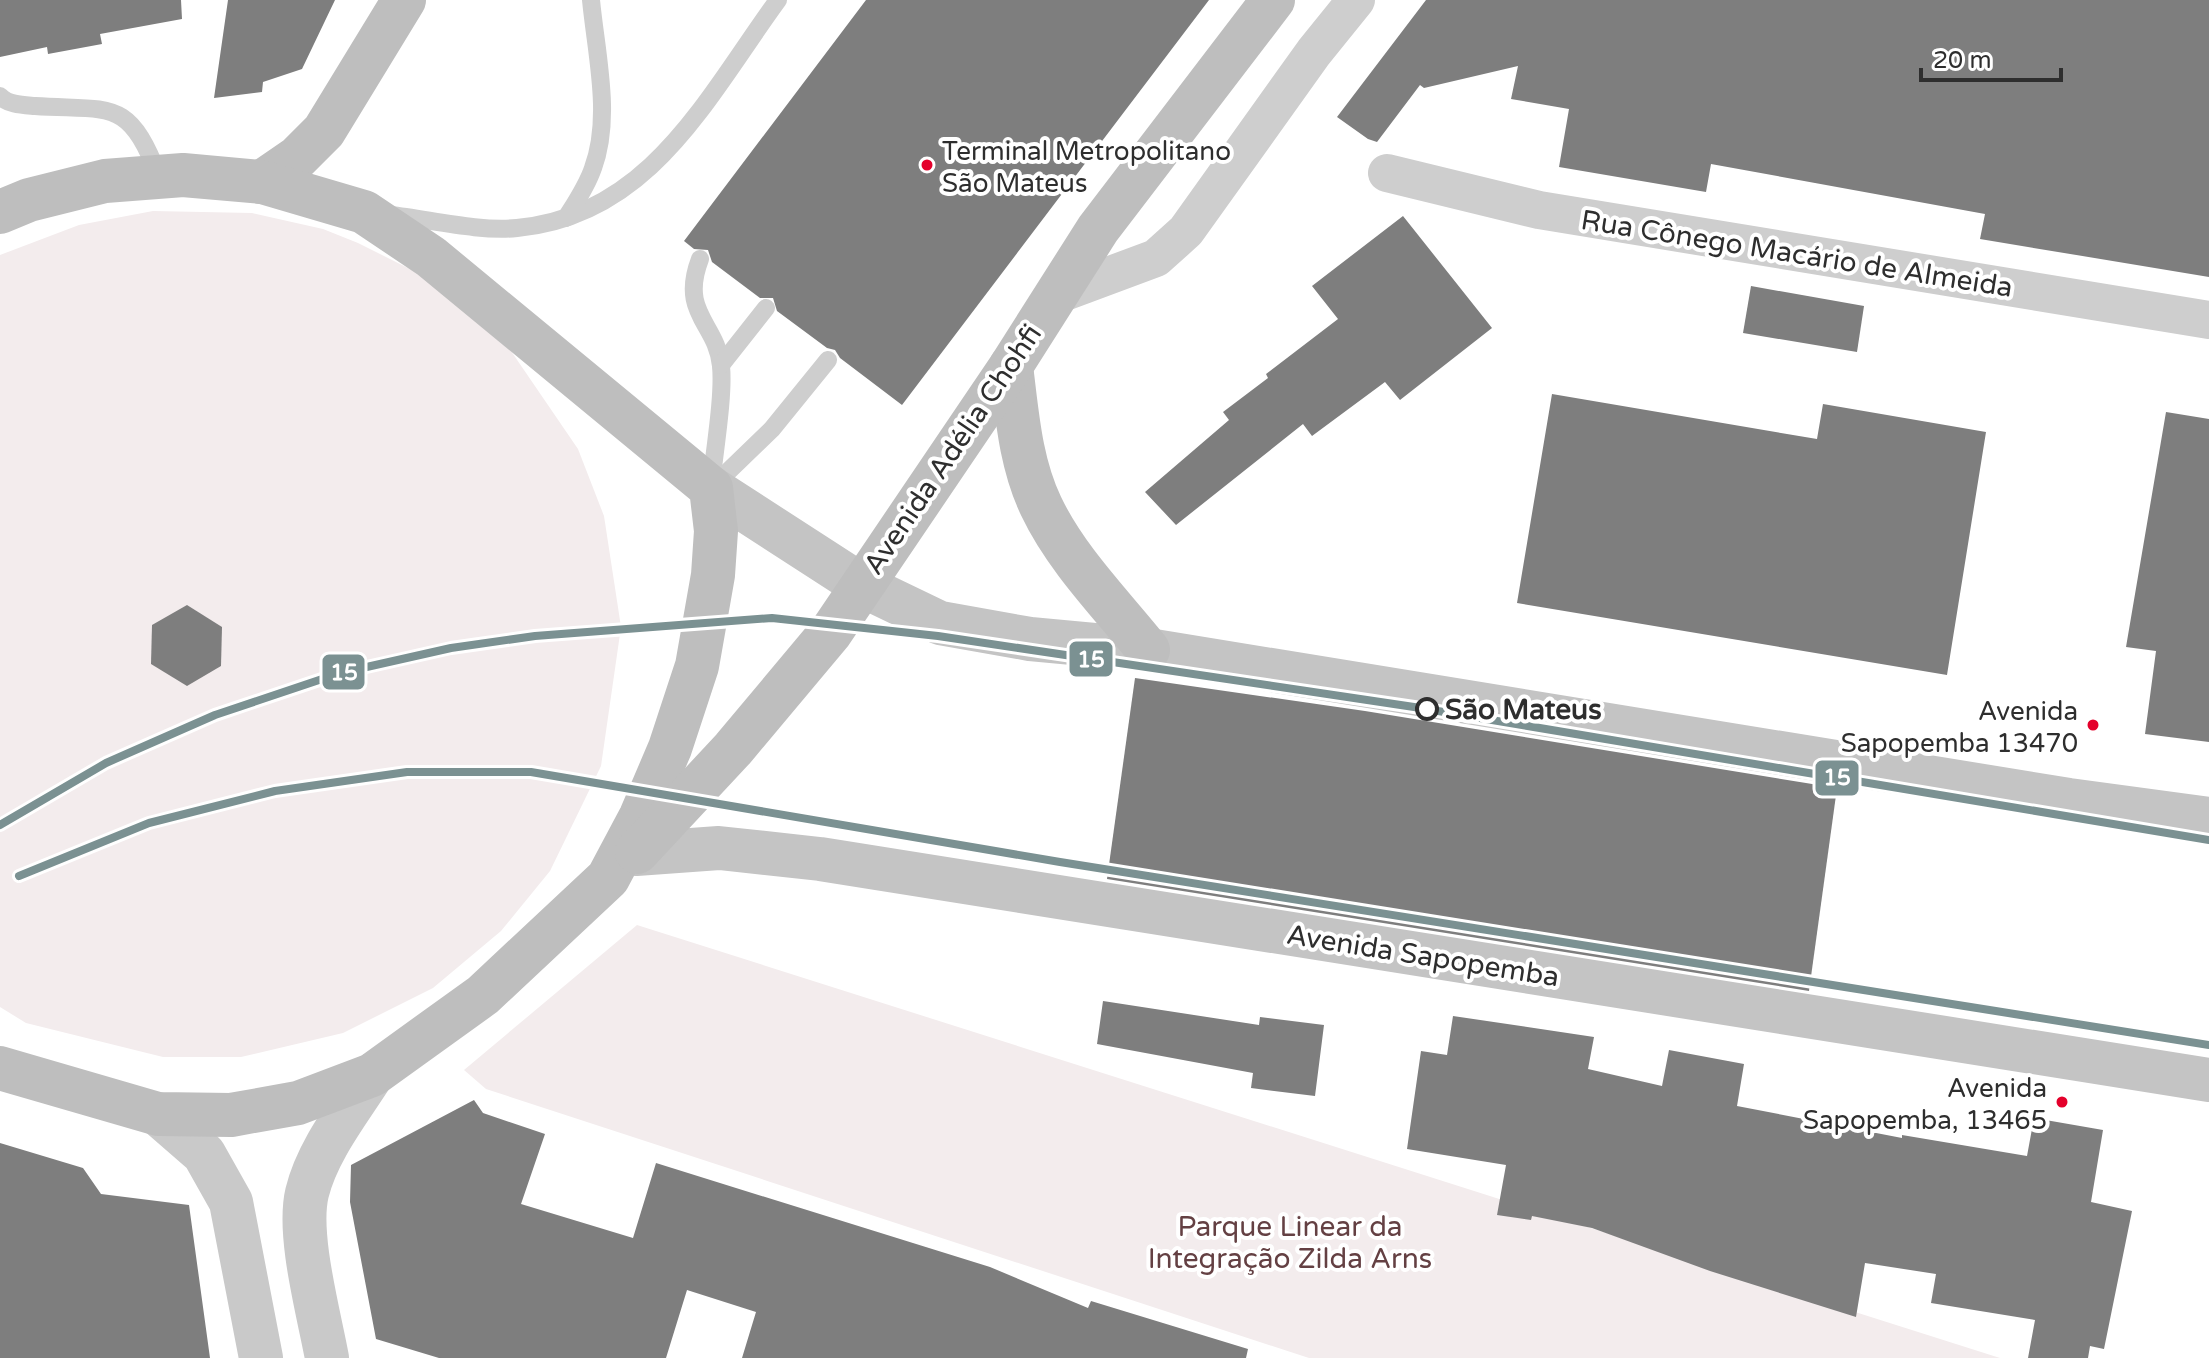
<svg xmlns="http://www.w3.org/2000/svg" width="2209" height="1358" font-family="'Varela Round',sans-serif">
<rect width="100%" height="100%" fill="#fff"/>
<!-- green -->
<g fill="#f3eced">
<path d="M153 211 252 213 323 229 358 243 418 273 511 351 578 449 604 516 621 627 601 766 550 871 501 931 433 988 343 1033 241 1057H163L26 1023 0 1007V255L79 225Z"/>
<path d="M637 925 2000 1358H1309L486 1089 464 1070Z"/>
</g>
<!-- building -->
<g fill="#7e7e7e">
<path d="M0 0H181L182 19 100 34 102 44 48 54 47 47 0 57Z"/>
<path d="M228 0H335L302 69 263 82 262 92 214 98Z"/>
<path d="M866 0H1209L902 405 840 358 835 350 827 348 777 311 773 298H760L712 262 708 250 694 249 684 241Z"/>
<path d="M1426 0H2209V277L1980 239 1985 214 1711 164 1706 192 1559 167 1569 109 1511 99 1518 66 1424 88 1420 85 1377 142 1368 139 1337 117Z"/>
<path d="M1403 216 1492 328 1400 400 1385 382 1312 436 1303 424 1176 525 1145 492 1229 420 1223 412 1268 378 1266 374 1338 319 1312 286Z"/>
<path d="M1751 286 1864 306 1857 352 1743 333Z"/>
<path d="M1552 394 1817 439 1823 404 1986 432 1947 675 1517 603Z"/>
<path d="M2166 412 2209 419V742L2145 734 2156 651 2126 647Z"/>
<path d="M187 605 222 627 221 666 187 686 151 664 152 625Z"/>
<path d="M1135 678 1365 711 1837 788 1809 991 1107 879Z"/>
<path d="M1103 1001 1259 1025 1260 1017 1324 1025 1315 1096 1251 1088 1253 1073 1097 1044Z"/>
<path d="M1453 1016 1594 1037 1588 1069 1662 1086 1669 1050 1744 1064 1737 1106 1902 1138V1135L2027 1156 2034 1118 2103 1130 2091 1202 2132 1211 2104 1349 2090 1346 2088 1358H2028L2035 1320 1931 1303 1936 1274 1865 1263 1856 1317 1710 1271 1592 1228 1532 1216 1531 1220 1497 1215 1506 1165 1407 1149 1421 1051 1447 1055Z"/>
<path d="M474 1100 483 1113 545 1134 521 1204 633 1238 656 1163 990 1267 1088 1308 1091 1301 1248 1349 1246 1358H742L756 1312 687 1290 666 1358H439L376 1339 350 1202 351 1165Z"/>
<path d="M0 1143 83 1168 101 1194 189 1205 210 1358H0Z"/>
</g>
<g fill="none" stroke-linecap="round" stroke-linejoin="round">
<!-- lane -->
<g stroke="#cecece" stroke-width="18">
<path d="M0 96C9 105 22 105 35 106 112 111 128 97 159 177"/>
<path d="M390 215C428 219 479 232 517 228 650 216 707 97 778 0"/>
<path d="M566 218C576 202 587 186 593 168 612 117 596 53 591 0"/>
<path d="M700 259C679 314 717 323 721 366 724 396 714 453 711 486"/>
<path d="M721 365 766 308"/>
<path d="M711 488 772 429 828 360"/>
</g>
<!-- street -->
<g stroke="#cecece" stroke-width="38">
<path d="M1387 173 1539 210 2209 320"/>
<path d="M1054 296 1156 258 1186 231 1314 52 1356 0"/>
</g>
<!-- secondary -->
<g stroke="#c9c9c9" stroke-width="44">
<path d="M158 1114 204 1154 231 1202 261 1358"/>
<path d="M327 1358C319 1314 297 1235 307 1193 317 1151 349 1111 372 1075"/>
</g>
<!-- primary -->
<g stroke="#c4c4c4" stroke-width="44">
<path d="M711 488 861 585 940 623 1030 639 1148 650 2069 800 2209 819"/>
<path d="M636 854 719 848 820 859 2209 1080"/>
</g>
<!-- highway -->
<g stroke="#bebebe" stroke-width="44">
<path d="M262 182 297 158 324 131 404 0"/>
<path d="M0 212 29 200 105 181 183 175 262 182 364 212 431 257 711 488 716 531 713 575 697 666 670 748 641 816 608 878 483 995 372 1075 298 1103 231 1115 158 1114 0 1068"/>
<path d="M1011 366C1017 413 1020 462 1041 506 1066 559 1112 605 1148 650"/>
<path d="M637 852 733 749 831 632 1011 366 1098 229 1273 0"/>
</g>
<defs>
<g id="metro-1">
<path d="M0 825 106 763 215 715 340 673 451 648 535 636 772 618 938 636 1414 707 2209 840"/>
<path d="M19 876 149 823 275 791 407 772H531L1060 862 2209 1045"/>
</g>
</defs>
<!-- metro-1 casing -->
<use href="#metro-1" stroke="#fff" stroke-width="14"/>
<!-- metro-1 -->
<use href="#metro-1" stroke="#7b9192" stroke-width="8"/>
</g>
<!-- markers -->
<g fill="#e4002b" stroke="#fff" stroke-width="3">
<circle cx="927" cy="165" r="7"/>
<circle cx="2093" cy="725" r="7"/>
<circle cx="2062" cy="1102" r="7"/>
</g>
<circle fill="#fff" stroke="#2e2e2e" stroke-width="4" cx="1427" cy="709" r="10"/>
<g text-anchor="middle" stroke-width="8" stroke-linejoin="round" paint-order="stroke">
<!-- bus labels -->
<g font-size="26" fill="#2e2e2e" stroke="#fff" text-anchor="end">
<text x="942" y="160" text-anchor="start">Terminal Metropolitano<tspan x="942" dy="32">São Mateus</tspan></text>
<text x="2078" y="720">Avenida<tspan x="2078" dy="32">Sapopemba 13470</tspan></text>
<text x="2047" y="1097">Avenida<tspan x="2047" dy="32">Sapopemba, 13465</tspan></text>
</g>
<!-- street labels -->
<g font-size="28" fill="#2e2e2e" stroke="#fff">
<text transform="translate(1797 253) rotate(9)" y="10">Rua Cônego Macário de Almeida</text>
<text transform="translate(952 449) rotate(-56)" y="10">Avenida Adélia Chohfi</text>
<text transform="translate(1423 955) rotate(9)" y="10">Avenida Sapopemba</text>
</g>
<!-- stop labels -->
<g font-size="28" font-weight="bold" fill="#2e2e2e" stroke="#fff" text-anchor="start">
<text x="1445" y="719">São Mateus</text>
</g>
<!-- park labels -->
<g font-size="28" fill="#644043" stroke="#fff">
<text x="1290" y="1236">Parque Linear da<tspan x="1290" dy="32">Integração Zilda Arns</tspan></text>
</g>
</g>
<g stroke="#fff" stroke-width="3">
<rect x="1068" y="640" width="46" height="38" rx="8" fill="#7b9192"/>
<rect x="321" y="653" width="45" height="38" rx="8" fill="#7b9192"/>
<rect x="1814" y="759" width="46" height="38" rx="8" fill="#7b9192"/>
</g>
<g font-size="22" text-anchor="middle" font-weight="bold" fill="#fff">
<text x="1091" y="667">15</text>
<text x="344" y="680">15</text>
<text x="1837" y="785">15</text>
</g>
<!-- scale -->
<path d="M1921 68v12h140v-12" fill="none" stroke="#2e2e2e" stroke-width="4"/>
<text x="1933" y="68" font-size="24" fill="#2e2e2e" stroke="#ffffff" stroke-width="6" paint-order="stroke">20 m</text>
</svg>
